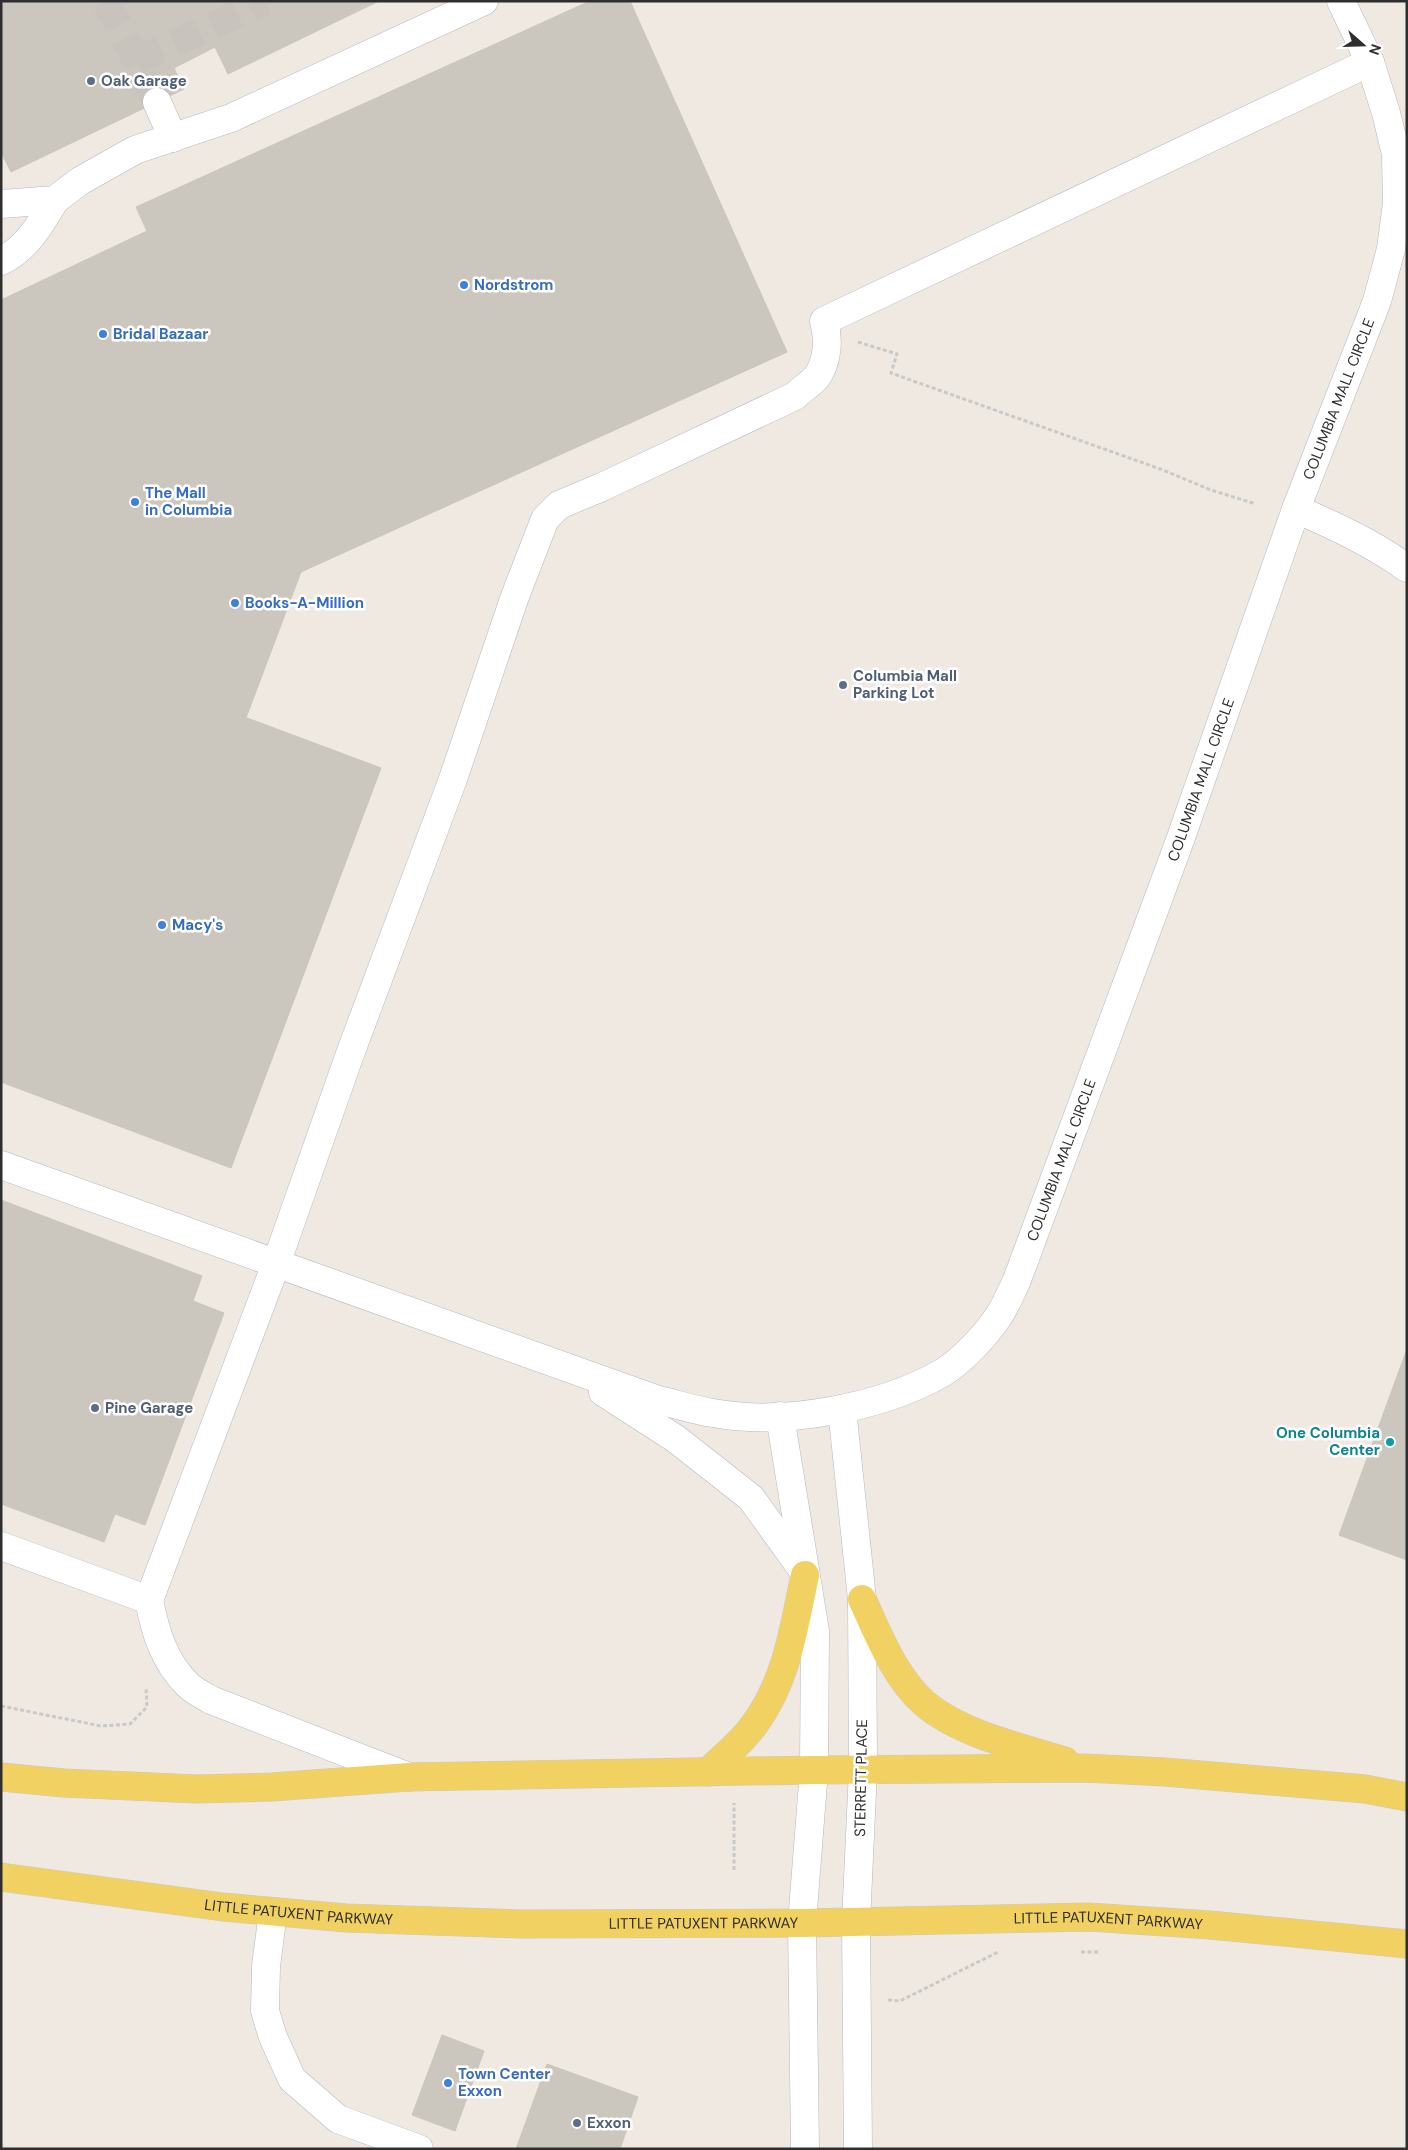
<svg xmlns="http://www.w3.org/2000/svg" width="1408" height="2150" font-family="'DM Sans',sans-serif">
<rect width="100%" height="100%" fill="#efe9e1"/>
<!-- building -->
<g fill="#cbc7bf" stroke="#cbc5ba">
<path d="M1 1H379L228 74 215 47 174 68 184 89 11 172 1 152Z"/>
<path d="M590 1H630L787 352 301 572 136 207Z"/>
<path d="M147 231 301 572 246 718 1 626V300Z"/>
<path d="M1 626 381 768 231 1168 1 1082Z"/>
<path d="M1 1200 202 1276 193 1301 224 1313 145 1525 115 1514 104 1542 1 1504Z"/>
<path d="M1407 1349V1560L1339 1535Z"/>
<path d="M442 2035 484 2051 455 2131 412 2115Z"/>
<path d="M547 2064 638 2097 620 2149H516Z"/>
</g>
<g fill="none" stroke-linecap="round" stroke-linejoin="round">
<!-- minor-tunnel -->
<g stroke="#c8c4bd" stroke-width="28" stroke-dasharray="28 14" stroke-linecap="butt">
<path d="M106 1 157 102"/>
<path d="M136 61 266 1"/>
</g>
<defs>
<g id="minor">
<path d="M157 102 173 138"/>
<path d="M1 204 55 200 80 181 135 150 231 118 484 1"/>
<path d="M1 261C27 249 41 223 55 200"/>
<path d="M1296 509C1335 526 1372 543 1407 568"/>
<path id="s1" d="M1 1165 658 1400C676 1404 694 1410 713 1413 782 1426 881 1408 942 1373 961 1362 986 1335 998 1317 1006 1306 1011 1292 1017 1280L1179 843 1296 509 1377 301 1391 249 1397 203 1396 154 1386 113 1370 62 1341 1"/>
<path d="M603 1392 676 1439 751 1498 802 1569"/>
<path d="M842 1409 862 1599 863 1770 856 1922 858 2149"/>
<path d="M780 1416 815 1631 814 1770 802 1923 805 2149"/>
<path d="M1 1546 149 1600 276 1264 350 1054 453 779 514 599 545 519 559 505 602 487 795 396C801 390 810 384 816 378 828 362 829 339 824 321L1370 62"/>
<path d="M149 1600C155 1631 164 1662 188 1685 194 1691 204 1696 211 1700L409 1777"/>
<path d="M273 1912 266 1966 265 2011 273 2037 292 2079 338 2119 419 2149"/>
</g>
<g id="major">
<path d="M862 1599C878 1634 894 1676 924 1703 960 1734 1020 1747 1065 1761"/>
<path d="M708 1772C723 1757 742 1742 754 1725 787 1681 794 1627 805 1575"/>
<path d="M1 1777 64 1783 197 1789 272 1787 409 1777 814 1770 1085 1768 1165 1772 1365 1789 1407 1797"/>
<path id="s2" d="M1 1877 223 1907 346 1918 521 1924 802 1923 1089 1917 1210 1925 1407 1944"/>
</g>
</defs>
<!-- minor casing -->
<use href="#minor" stroke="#b4b7c1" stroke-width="29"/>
<!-- major casing -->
<use href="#major" stroke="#c9c9c9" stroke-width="29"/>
<!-- path -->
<g stroke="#c9c9c9" stroke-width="3" stroke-dasharray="4 2.5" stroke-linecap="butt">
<path d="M858 342 897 354 891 373 1163 470 1211 490 1256 504"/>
<path d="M1 1706 101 1726 130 1724 147 1707 146 1687"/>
<path d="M734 1870V1803"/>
<path d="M1081 1952H1100"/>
<path d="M888 2000 900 2001 998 1952"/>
</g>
<!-- minor -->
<use href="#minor" stroke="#fff" stroke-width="28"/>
<!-- major -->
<use href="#major" stroke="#f2d163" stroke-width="28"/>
</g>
<!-- markers -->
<g fill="#5c6f8a" stroke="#fff" stroke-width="2">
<circle cx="91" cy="81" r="5"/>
<circle cx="843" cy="685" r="5"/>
<circle cx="95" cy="1408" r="5"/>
<circle cx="577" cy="2123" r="5"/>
</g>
<g fill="#3f7fe0" stroke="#fff" stroke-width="2">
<circle cx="464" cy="285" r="5"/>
<circle cx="103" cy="334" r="5"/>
<circle cx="135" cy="502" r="5"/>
<circle cx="235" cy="603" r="5"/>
<circle cx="162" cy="925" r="5"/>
<circle cx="448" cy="2083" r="5"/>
</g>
<circle fill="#0f9aa8" stroke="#fff" stroke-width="2" cx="1390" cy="1442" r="5"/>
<g text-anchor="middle" stroke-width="5" stroke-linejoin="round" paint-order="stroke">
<!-- service labels -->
<g font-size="15" font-weight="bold" fill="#4e5e75" stroke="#fff" text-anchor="start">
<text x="101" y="86">Oak Garage</text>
<text x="853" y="681">Columbia Mall<tspan x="853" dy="17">Parking Lot</tspan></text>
<text x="105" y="1413">Pine Garage</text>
<text x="587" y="2128">Exxon</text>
</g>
<!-- shop labels -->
<g font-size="15" font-weight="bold" fill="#366cbe" stroke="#fff" text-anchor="start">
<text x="474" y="290">Nordstrom</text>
<text x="113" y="339">Bridal Bazaar</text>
<text x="145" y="498">The Mall<tspan x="145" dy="17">in Columbia</tspan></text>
<text x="245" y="608">Books-A-Million</text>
<text x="172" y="930">Macy's</text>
<text x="458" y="2079">Town Center<tspan x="458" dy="17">Exxon</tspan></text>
</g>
<!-- street labels -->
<g font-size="15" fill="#2e2e2e" stroke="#fff">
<text dy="5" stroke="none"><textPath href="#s1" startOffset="2050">COLUMBIA MALL CIRCLE</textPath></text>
<text dy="5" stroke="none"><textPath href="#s1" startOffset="1645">COLUMBIA MALL CIRCLE</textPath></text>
<text dy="5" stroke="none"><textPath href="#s1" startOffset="1240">COLUMBIA MALL CIRCLE</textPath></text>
<text transform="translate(861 1778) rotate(-89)" y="5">STERRETT PLACE</text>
<text dy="5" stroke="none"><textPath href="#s2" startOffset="300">LITTLE PATUXENT PARKWAY</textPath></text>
<text dy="5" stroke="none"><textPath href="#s2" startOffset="1110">LITTLE PATUXENT PARKWAY</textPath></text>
<text dy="5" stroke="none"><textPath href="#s2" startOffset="705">LITTLE PATUXENT PARKWAY</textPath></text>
</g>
<!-- culture labels -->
<g font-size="15" font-weight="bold" fill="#0d838f" stroke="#fff" text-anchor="end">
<text x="1380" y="1438">One Columbia<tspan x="1380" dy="17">Center</tspan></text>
</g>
</g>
<!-- border -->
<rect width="1408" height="2150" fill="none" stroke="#2e2e2e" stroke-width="5"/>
<!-- north arrow -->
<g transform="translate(1363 45) rotate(110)" stroke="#ffffff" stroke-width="4" paint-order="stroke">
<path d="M0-4L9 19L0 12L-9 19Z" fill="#2e2e2e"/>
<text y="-8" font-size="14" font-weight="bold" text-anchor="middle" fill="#2e2e2e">N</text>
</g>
</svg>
